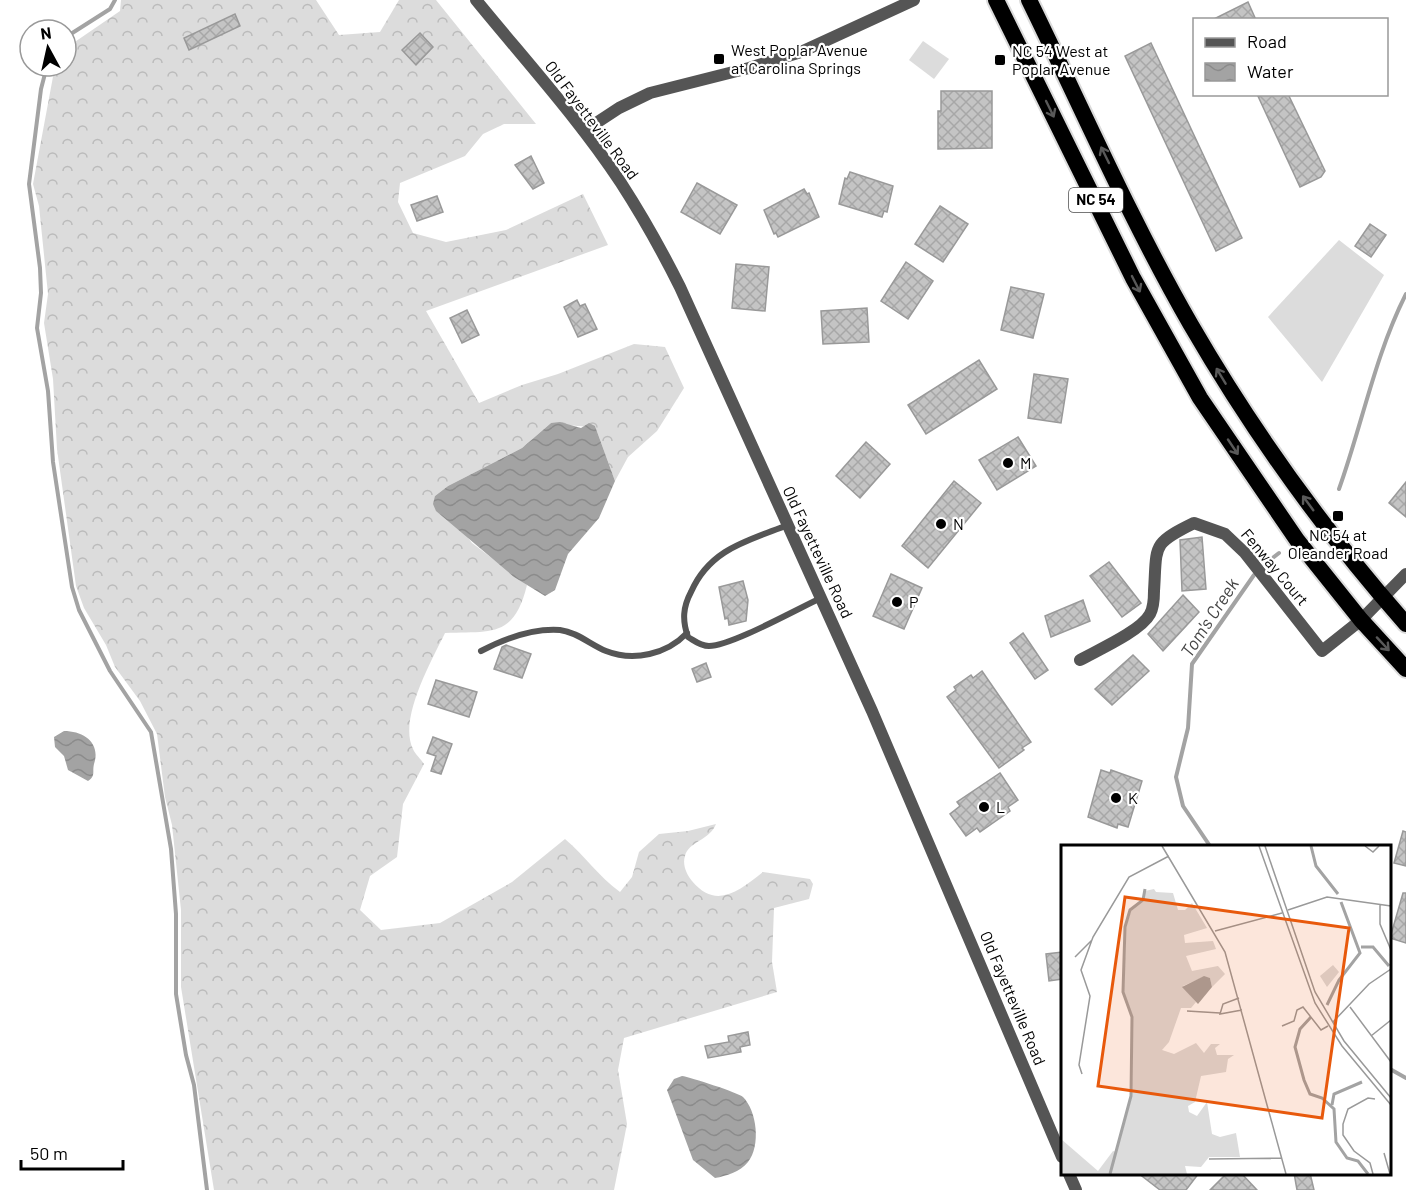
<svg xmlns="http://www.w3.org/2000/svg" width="1406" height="1190" font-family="Barlow,sans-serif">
<defs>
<pattern id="forest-crowns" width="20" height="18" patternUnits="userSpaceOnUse" patternTransform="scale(1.5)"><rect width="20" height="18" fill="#dcdcdc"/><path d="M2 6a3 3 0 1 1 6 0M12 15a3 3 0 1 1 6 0" fill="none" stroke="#bbb"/></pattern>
<pattern id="water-waves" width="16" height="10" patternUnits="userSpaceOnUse" patternTransform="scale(1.5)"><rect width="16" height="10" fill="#a3a3a3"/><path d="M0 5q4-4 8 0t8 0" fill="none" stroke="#8b8b8b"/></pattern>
<pattern id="building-cross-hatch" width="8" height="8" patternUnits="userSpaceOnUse" patternTransform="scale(1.5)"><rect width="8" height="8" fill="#c4c4c4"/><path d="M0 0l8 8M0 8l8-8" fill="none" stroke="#a7a7a7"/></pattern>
</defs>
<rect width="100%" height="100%" fill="#fff"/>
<!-- grass -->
<g fill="#dcdcdc">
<path d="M923 41 949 59 934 79 909 60Z"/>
<path d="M1339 240 1384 275 1322 382 1268 317Z"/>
</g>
<!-- forest -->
<path fill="url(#forest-crowns)" d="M121 0H316L339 35 380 32 399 0H436L536 124H504L483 134 465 156 400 183 398 202 413 233 446 242 506 230 583 194 608 245 426 311 479 403 522 385 558 374 634 344 665 347 684 388 657 431 628 457 615 481 595 426C580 428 566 424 551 423L522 448 448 486 435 496 472 543 527 585C514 638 492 631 445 633 432 660 398 719 413 749 415 754 421 759 424 764L403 804 397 857 370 876 360 910 381 930 440 923 512 882 565 839C585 856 599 877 620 892L632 877 639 852 659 834 688 831 716 824C710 840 688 842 685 856 682 865 687 875 692 881 716 910 739 891 763 872L810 879 813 884 809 899 774 908 772 962 777 992 624 1038 618 1070 627 1124 614 1190H214L181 987V910L172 825 165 797 157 734 140 701 115 667 106 645 84 608 76 586 57 449 53 379 44 323 48 294 39 206 33 184 55 66H66V48L120 11Z"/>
<!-- water -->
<g fill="url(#water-waves)">
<path d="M560 422 581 428 589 423 595 426 615 481 599 518 568 554 555 590 545 596 514 577 436 511 433 504 435 496 448 486 522 448 551 423Z"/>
<path d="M64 731C84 731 101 743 94 764 92 772 96 776 88 781L68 770 64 756 55 747 54 737Z"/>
<path d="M682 1076C690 1077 739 1093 743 1097 757 1111 761 1146 748 1162 740 1172 726 1176 715 1178L693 1160 667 1090 674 1079Z"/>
</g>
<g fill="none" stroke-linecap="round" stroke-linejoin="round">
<!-- stream -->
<g stroke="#a3a3a3" stroke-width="4">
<path d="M66 37 110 9 115 0"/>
<path d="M47 66 41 89 29 184 40 268 41 293 37 328 48 391 53 462 72 587 79 610 110 671 151 732 171 849 176 914V994L186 1055 194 1085 207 1190"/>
<path d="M1339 489C1362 425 1375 355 1406 294"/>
<path d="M1265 564 1279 553"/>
<path d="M1210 846 1183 806 1176 777 1188 728 1192 664 1254 575"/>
<path d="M1390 1069 1406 1078"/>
</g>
</g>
<!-- building -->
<g fill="url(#building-cross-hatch)" stroke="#999" stroke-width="1.5">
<path d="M1248 2 1256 20H1212Z"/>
<path d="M235 14 240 26 189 50 184 38Z"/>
<path d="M420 33 433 47 416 65 402 50Z"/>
<path d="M1151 43 1242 238 1216 251 1125 56Z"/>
<path d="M941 91H992V148L938 149V111H941Z"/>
<path d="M1257 94H1288L1325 171 1321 177 1300 187Z"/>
<path d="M531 156 544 183 533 189 515 165Z"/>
<path d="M850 172 893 186 887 212 884 211 882 217 839 204 845 178 847 179Z"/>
<path d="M697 183 737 205 720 234 681 212Z"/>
<path d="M804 189 807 194 809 193 819 217 778 237 776 233 774 234 764 210Z"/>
<path d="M437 196 443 212 417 221 411 205Z"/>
<path d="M940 206 968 224 943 262 915 244Z"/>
<path d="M1370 224 1386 235 1371 257 1355 246Z"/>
<path d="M906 262 933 281 908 319 881 301Z"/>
<path d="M736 264 769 267 765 311 732 308Z"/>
<path d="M1011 287 1044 294 1033 338 1001 330Z"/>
<path d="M577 300 580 306 585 304 597 329 578 337 564 307Z"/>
<path d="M867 308 869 342 823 344 821 311Z"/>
<path d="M467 310 479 335 462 343 450 318Z"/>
<path d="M979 360 997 389 926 434 908 405Z"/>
<path d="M1034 374 1068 379 1061 423 1028 418Z"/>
<path d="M1018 437 1036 466 997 490 979 460Z"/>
<path d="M866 442 890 464 860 498 836 476Z"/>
<path d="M954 481 981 503 928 568 902 546Z"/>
<path d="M1406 482V517L1389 503Z"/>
<path d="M1202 537 1206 589 1182 591 1180 540Z"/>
<path d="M1109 562 1141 603 1122 617 1090 576Z"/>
<path d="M891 574 922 588 904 629 873 616Z"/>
<path d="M743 581 748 600 746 621 729 625 728 618 725 619 719 587Z"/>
<path d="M1183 595 1199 612 1163 651 1148 634Z"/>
<path d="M1083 600 1090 621 1051 637 1045 616Z"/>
<path d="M1023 633 1048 670 1035 679 1010 643Z"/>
<path d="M506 645 531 654 522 678 494 669 502 647Z"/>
<path d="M1133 655 1149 671 1112 705 1095 689Z"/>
<path d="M706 663 711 677 697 682 692 669Z"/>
<path d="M982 671 1031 742 1022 748 1024 750 999 768 947 697 956 690 954 687 971 675 973 678Z"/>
<path d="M436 680 477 692 469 717 428 704Z"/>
<path d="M433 737 452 744 441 774 431 771 436 756 427 753Z"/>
<path d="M1101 770 1110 773 1111 770 1142 781 1128 827 1118 824 1117 828 1088 817Z"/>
<path d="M1000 773 1018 800 1008 807 1010 811 980 832 977 828 966 836 950 814 960 806 957 802Z"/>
<path d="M1403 831 1406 832V866L1394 863Z"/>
<path d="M1403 893H1406V943L1390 938Z"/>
<path d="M1062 952V979L1049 981 1046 954Z"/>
<path d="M748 1032 750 1045 740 1047 741 1052 708 1058 705 1046 729 1042 728 1036Z"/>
<path d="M1138 1173H1199L1186 1190H1160Z"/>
<path d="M1227 1173H1241L1257 1190H1210Z"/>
<path d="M1294 1173H1310L1314 1190H1297Z"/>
</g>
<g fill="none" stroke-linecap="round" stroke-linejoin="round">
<defs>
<g id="trunk">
<path d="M996 0 1133 278 1200 398 1297 540 1361 620 1406 669"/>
<path d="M1029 0C1082 108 1131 221 1191 325 1253 432 1325 532 1406 624"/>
</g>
</defs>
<!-- trunk casing -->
<use href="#trunk" stroke="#dbdbdb" stroke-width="20"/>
<!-- service -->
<g stroke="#555" stroke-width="6">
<path d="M788 525C747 541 710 549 691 592 683 607 682 620 688 637 695 641 700 646 709 646 731 646 797 609 821 598"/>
<path d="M481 651C504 639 533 628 560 630 577 632 591 645 606 651 634 662 667 654 687 633"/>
</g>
<!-- minor -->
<path stroke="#555" stroke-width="12" d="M1080 660C1098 650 1141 631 1150 614 1154 607 1154 598 1154 591 1157 545 1151 544 1194 523L1225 534 1245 553 1322 651 1361 620 1406 574"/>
<!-- tertiary -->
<g stroke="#555" stroke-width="12">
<path d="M476 0C525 60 578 118 621 183 643 217 662 251 680 287L872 711 1062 1157"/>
<path d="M584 131 619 108 650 93 749 68 801 52 914 0"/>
<path d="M1069 1174 1076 1190"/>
</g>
<!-- trunk -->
<use href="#trunk" stroke="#000" stroke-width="16"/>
</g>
<!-- one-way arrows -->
<defs><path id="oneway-shaft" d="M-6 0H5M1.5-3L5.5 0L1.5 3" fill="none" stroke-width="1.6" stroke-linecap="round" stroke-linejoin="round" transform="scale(1.5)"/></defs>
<g stroke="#595959">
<use href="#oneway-shaft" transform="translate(1050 109) rotate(64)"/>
<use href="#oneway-shaft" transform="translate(1105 155) rotate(-116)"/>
<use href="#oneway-shaft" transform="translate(1136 284) rotate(63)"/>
<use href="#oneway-shaft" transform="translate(1221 376) rotate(-121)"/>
<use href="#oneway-shaft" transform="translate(1233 447) rotate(56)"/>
<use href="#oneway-shaft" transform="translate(1308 503) rotate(-126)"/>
<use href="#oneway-shaft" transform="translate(1383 644) rotate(47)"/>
</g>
<!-- markers -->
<g fill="#000" stroke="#fff" stroke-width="2">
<rect x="713" y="53" width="12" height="12" rx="3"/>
<rect x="994" y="54" width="12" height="12" rx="3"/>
<circle cx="1008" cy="463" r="6"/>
<rect x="1332" y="510" width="12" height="12" rx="3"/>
<circle cx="941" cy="524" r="6"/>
<circle cx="897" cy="602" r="6"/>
<circle cx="1116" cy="798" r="6"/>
<circle cx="984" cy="807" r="6"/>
</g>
<g text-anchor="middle" stroke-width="4.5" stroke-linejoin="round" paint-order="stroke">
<!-- shield labels -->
<rect fill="#fff" stroke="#4c4c4c" stroke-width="1.5" x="1069" y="188" width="54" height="24" rx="4.5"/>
<g font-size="15" font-weight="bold" fill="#000">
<text x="1096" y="205">NC 54</text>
</g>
<!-- poi labels -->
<g font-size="16" fill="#000" stroke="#fff" text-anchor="start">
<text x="731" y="56">West Poplar Avenue<tspan x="731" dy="18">at Carolina Springs</tspan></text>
<text x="1012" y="57">NC 54 West at<tspan x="1012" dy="18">Poplar Avenue</tspan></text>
<text x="1020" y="469">M</text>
<text x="953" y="530">N</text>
<text x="1338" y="541" text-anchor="middle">NC 54 at<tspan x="1338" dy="18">Oleander Road</tspan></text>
<text x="909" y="608">P</text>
<text x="1128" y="804">K</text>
<text x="996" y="813">L</text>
</g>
<!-- street labels -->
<g font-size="16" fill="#000" stroke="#fff">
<text transform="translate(592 120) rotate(53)" y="6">Old Fayetteville Road</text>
<text transform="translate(818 552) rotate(65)" y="6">Old Fayetteville Road</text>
<text transform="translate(1275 567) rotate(50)" y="6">Fenway Court</text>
<text transform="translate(1013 998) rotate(67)" y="6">Old Fayetteville Road</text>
</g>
<!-- water labels -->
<g font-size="18" font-style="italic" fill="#444" stroke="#fff">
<text transform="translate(1210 618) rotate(-57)" y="6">Tom's Creek</text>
</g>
</g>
<!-- overview -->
<g transform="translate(1061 845)">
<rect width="330" height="330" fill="#fff"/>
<path d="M272 120 278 127 266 142 259 131Z" fill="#dcdcdc"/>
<path d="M93 44 95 47 112 48 117 65H124L131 58 146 83 123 90 124 98 152 96 155 104 125 111 131 126 157 121 164 129 151 142 149 133 142 132 122 141 135 157 130 163H120L108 197 101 205 113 209 135 198 143 208 150 199H159L154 203 156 210H173L167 214 165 227 140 231 134 257 127 261 128 267 136 271 146 257 151 289 159 292 175 288 179 312H148L140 322 124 321 126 329H0V294L37 326 52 306 56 307 71 251 72 172 63 147 65 82 71 63 83 56 84 46Z" fill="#dcdcdc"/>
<path d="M143 131 149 133 151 142 137 159 121 142Z" fill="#a3a3a3"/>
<path fill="none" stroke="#a3a3a3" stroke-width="3" d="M250 1 255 21 277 49M300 102H312L328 121M266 160 278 135 299 108 280 57M250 172 239 184 234 202 243 235 249 249 261 253 273 264 275 297 286 313 297 316 307 329M271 260 273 249 301 237M49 329 70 251 71 172 62 147 64 82 69 65 82 55 84 44"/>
<path fill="none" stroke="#999" stroke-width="1.5" d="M101 1 164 107 225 329M198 1 254 158 281 201 330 260M204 1 254 147 283 196 330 253M304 1 312 7 318 1M319 59V79L330 105M227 65 266 52 330 61M154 86 221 68M14 112 31 95M178 153 162 159 159 169 181 165M289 162 330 217M126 166 159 168M272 177 308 139 330 124M221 181 233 176 236 165 242 162 260 185 267 181M310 191 330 175M21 229 18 220 29 151 20 125 32 92 68 32 108 11M323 308 329 329M148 314 221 313M312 329 309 318 293 306 282 290V279L287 264 307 253 314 254"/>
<path fill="#e8590c" fill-opacity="0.15" stroke="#e8590c" stroke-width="3" d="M64 52 288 83 261 273 37 241Z"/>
<rect width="330" height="330" fill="none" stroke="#000" stroke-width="3"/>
</g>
<!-- legend -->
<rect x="1193" y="18" width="195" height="78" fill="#ffffff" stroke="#999999" stroke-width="1.5"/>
<rect x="1205" y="38" width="30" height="9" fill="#555555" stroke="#999999" stroke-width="1.5"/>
<text x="1247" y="48" font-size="18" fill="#000000">Road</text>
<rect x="1205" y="63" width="30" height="18" fill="url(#water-waves)" stroke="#999999" stroke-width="1.5"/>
<text x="1247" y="78" font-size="18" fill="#000000">Water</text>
<!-- north arrow -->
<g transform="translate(48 48) rotate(352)"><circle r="28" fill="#ffffff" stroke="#999999" stroke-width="1.5"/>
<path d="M0-4.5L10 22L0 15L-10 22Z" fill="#000000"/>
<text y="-9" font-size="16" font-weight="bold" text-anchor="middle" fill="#000000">N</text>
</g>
<!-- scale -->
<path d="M21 1160v9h102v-9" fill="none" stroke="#000000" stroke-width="3"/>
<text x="30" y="1160" font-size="18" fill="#000000" stroke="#ffffff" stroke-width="4.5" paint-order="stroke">50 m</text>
</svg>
